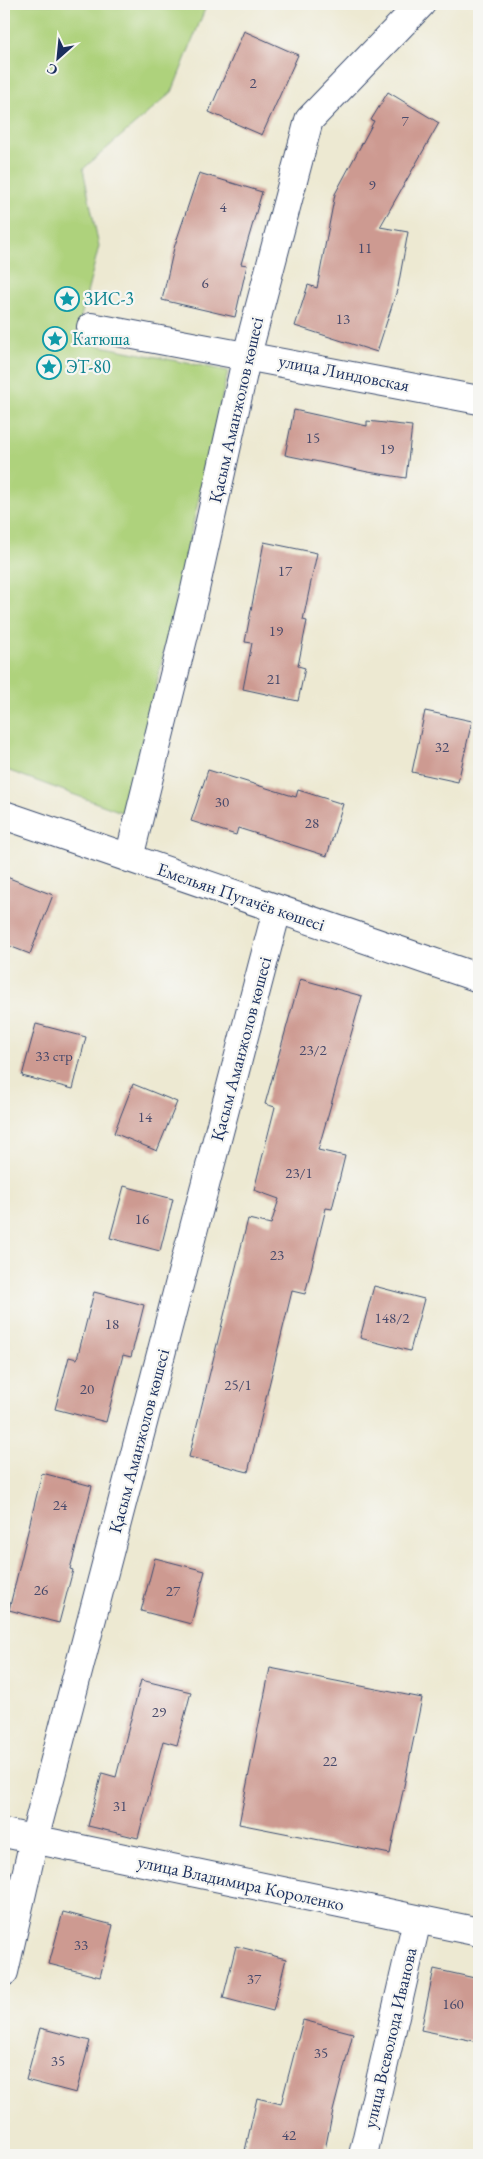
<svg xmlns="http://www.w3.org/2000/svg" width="483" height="2159" font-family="'EB Garamond',serif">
<rect width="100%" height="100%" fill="#f6f6f2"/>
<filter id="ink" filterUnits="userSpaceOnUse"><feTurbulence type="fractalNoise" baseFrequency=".02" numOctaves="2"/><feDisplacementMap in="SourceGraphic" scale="10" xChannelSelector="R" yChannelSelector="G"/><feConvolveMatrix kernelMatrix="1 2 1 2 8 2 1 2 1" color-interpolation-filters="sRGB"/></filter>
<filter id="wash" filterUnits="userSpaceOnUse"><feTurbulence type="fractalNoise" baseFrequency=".0096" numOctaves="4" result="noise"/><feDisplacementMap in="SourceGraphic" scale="20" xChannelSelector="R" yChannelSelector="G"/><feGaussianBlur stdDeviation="1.12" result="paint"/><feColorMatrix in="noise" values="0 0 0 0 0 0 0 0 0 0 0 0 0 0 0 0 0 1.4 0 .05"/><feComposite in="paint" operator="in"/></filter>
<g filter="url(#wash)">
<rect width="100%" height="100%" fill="#ede9d2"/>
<!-- green -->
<path fill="#aed27c" stroke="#64806d" d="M4 4H207L172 92 83 169 99 246 75 341 228 371 127 814 4 769Z"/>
<g id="blocks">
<!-- building -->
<g fill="#cd9a91">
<path d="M244 31 298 55 262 135 209 112Z"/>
<path d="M388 92 439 123 380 227 408 232 398 287 377 352 295 326 308 285 317 288 335 194 374 121 371 120Z"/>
<path d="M199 173 262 192 241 264 247 265 235 317 162 300 174 248Z"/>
<path d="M294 410 367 426V421L412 426 406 478 368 472 285 455Z"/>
<path d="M264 542 317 553 303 620 307 621 298 666 305 668 298 701 243 689 252 643 245 642Z"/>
<path d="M425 711 472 721 458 782 412 772Z"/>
<path d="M208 770 296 797 298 790 343 804 327 856 238 828 236 835 191 821Z"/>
<path d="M4 876 53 895 30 954 4 944Z"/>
<path d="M300 979 362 996 318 1150 345 1156 332 1209 326 1208 305 1294 292 1291 248 1472 189 1457 248 1219 271 1224 279 1199 254 1190 275 1107 265 1104Z"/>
<path d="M36 1024 86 1037 73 1089 22 1076Z"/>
<path d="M133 1084 177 1102 157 1151 114 1133Z"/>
<path d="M124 1186 173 1199 160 1251 110 1238Z"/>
<path d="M374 1286 424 1299 410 1351 360 1338Z"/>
<path d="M94 1292 144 1305 131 1357 123 1355 106 1422 55 1409 69 1357 77 1359Z"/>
<path d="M42 1473 92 1486 70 1569 73 1570 59 1623 9 1610Z"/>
<path d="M155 1558 205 1571 191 1624 141 1611Z"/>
<path d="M270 1668 422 1698 390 1854 239 1824Z"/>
<path d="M141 1680 191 1692 177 1745 163 1741 138 1838 88 1826 102 1773 116 1777Z"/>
<path d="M63 1912 113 1925 100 1977 49 1964Z"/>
<path d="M236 1946 286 1959 273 2011 223 1998Z"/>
<path d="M434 1969 479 1979V2042L421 2030Z"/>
<path d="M303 2020 353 2033 332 2115 324 2155H244L257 2098 281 2104Z"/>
<path d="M40 2028 90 2041 76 2093 26 2080Z"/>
</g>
</g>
</g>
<g filter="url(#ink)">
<use href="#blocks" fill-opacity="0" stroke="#3a4b6f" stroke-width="1"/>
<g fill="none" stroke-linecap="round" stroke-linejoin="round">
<defs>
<g id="minor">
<path d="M91 327 479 400"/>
<path d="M4 815 479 978"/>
<path d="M129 858 194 594 247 355 309 120 421 4"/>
<path d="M4 1833 479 1932"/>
<path d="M4 1972 34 1840 277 910"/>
<path d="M363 2155 417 1920"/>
</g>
</defs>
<!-- minor casing -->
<use href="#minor" stroke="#3a4b6f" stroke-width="30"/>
<!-- minor -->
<use href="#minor" stroke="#fff" stroke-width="28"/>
</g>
</g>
<!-- icons -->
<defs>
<symbol id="sight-ring" viewBox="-11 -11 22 22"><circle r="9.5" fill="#f6f6f2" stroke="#0f9aa8" stroke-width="1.5"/><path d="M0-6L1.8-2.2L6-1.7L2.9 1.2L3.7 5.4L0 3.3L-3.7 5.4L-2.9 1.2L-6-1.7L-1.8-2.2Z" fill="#0f9aa8"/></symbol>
</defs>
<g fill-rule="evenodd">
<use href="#sight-ring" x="53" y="285" width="28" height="28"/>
<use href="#sight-ring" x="41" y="325" width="28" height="28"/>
<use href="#sight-ring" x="35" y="353" width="28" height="28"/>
</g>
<g text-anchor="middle" stroke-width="4.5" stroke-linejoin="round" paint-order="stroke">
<!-- number labels -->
<g font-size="15" fill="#484a6b">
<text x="253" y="88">2</text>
<text x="405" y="126">7</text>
<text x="372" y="190">9</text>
<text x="223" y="212">4</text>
<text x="365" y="253">11</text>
<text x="205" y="288">6</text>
<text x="343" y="324">13</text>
<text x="313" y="443">15</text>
<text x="387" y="454">19</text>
<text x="285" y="576">17</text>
<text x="276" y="636">19</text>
<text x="274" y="684">21</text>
<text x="442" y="752">32</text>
<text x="222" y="807">30</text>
<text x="312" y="828">28</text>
<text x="313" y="1055">23/2</text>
<text x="54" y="1061">33 стр</text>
<text x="145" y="1122">14</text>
<text x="299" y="1178">23/1</text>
<text x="142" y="1224">16</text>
<text x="277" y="1260">23</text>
<text x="392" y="1323">148/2</text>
<text x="112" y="1329">18</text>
<text x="238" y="1390">25/1</text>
<text x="87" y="1394">20</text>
<text x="60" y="1510">24</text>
<text x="41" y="1595">26</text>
<text x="173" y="1596">27</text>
<text x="159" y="1717">29</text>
<text x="330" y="1766">22</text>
<text x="120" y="1811">31</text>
<text x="81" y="1950">33</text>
<text x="254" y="1984">37</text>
<text x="453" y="2009">160</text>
<text x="321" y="2058">35</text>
<text x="58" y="2066">35</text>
<text x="289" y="2140">42</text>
</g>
<!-- culture labels -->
<g font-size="18" fill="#0d838f" stroke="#f6f6f2" text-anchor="start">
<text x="84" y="305">ЗИС-3</text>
<text x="72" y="345">Катюша</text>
<text x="66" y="373">ЭТ-80</text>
</g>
<!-- street labels -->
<g font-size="18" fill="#1b2f5e" stroke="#f6f6f2">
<text transform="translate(344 373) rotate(11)" y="6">улица Линдовская</text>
<text transform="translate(236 410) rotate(-77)" y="6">Қасым Аманжолов көшесі</text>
<text transform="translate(241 897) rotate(19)" y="6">Емельян Пугачёв көшесі</text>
<text transform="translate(241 1049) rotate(-75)" y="6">Қасым Аманжолов көшесі</text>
<text transform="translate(139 1441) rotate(-75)" y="6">Қасым Аманжолов көшесі</text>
<text transform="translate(241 1883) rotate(12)" y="6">улица Владимира Короленко</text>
<text transform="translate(390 2038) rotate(-77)" y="6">улица Всеволода Иванова</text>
</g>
</g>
<!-- margin -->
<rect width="483" height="2159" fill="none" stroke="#f6f6f2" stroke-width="20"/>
<!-- north arrow -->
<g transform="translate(58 58) rotate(207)" stroke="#f6f6f2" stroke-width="4" paint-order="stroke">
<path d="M0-4L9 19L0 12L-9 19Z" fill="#1b2f5e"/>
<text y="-8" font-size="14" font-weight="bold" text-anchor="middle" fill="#1b2f5e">С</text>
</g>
</svg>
